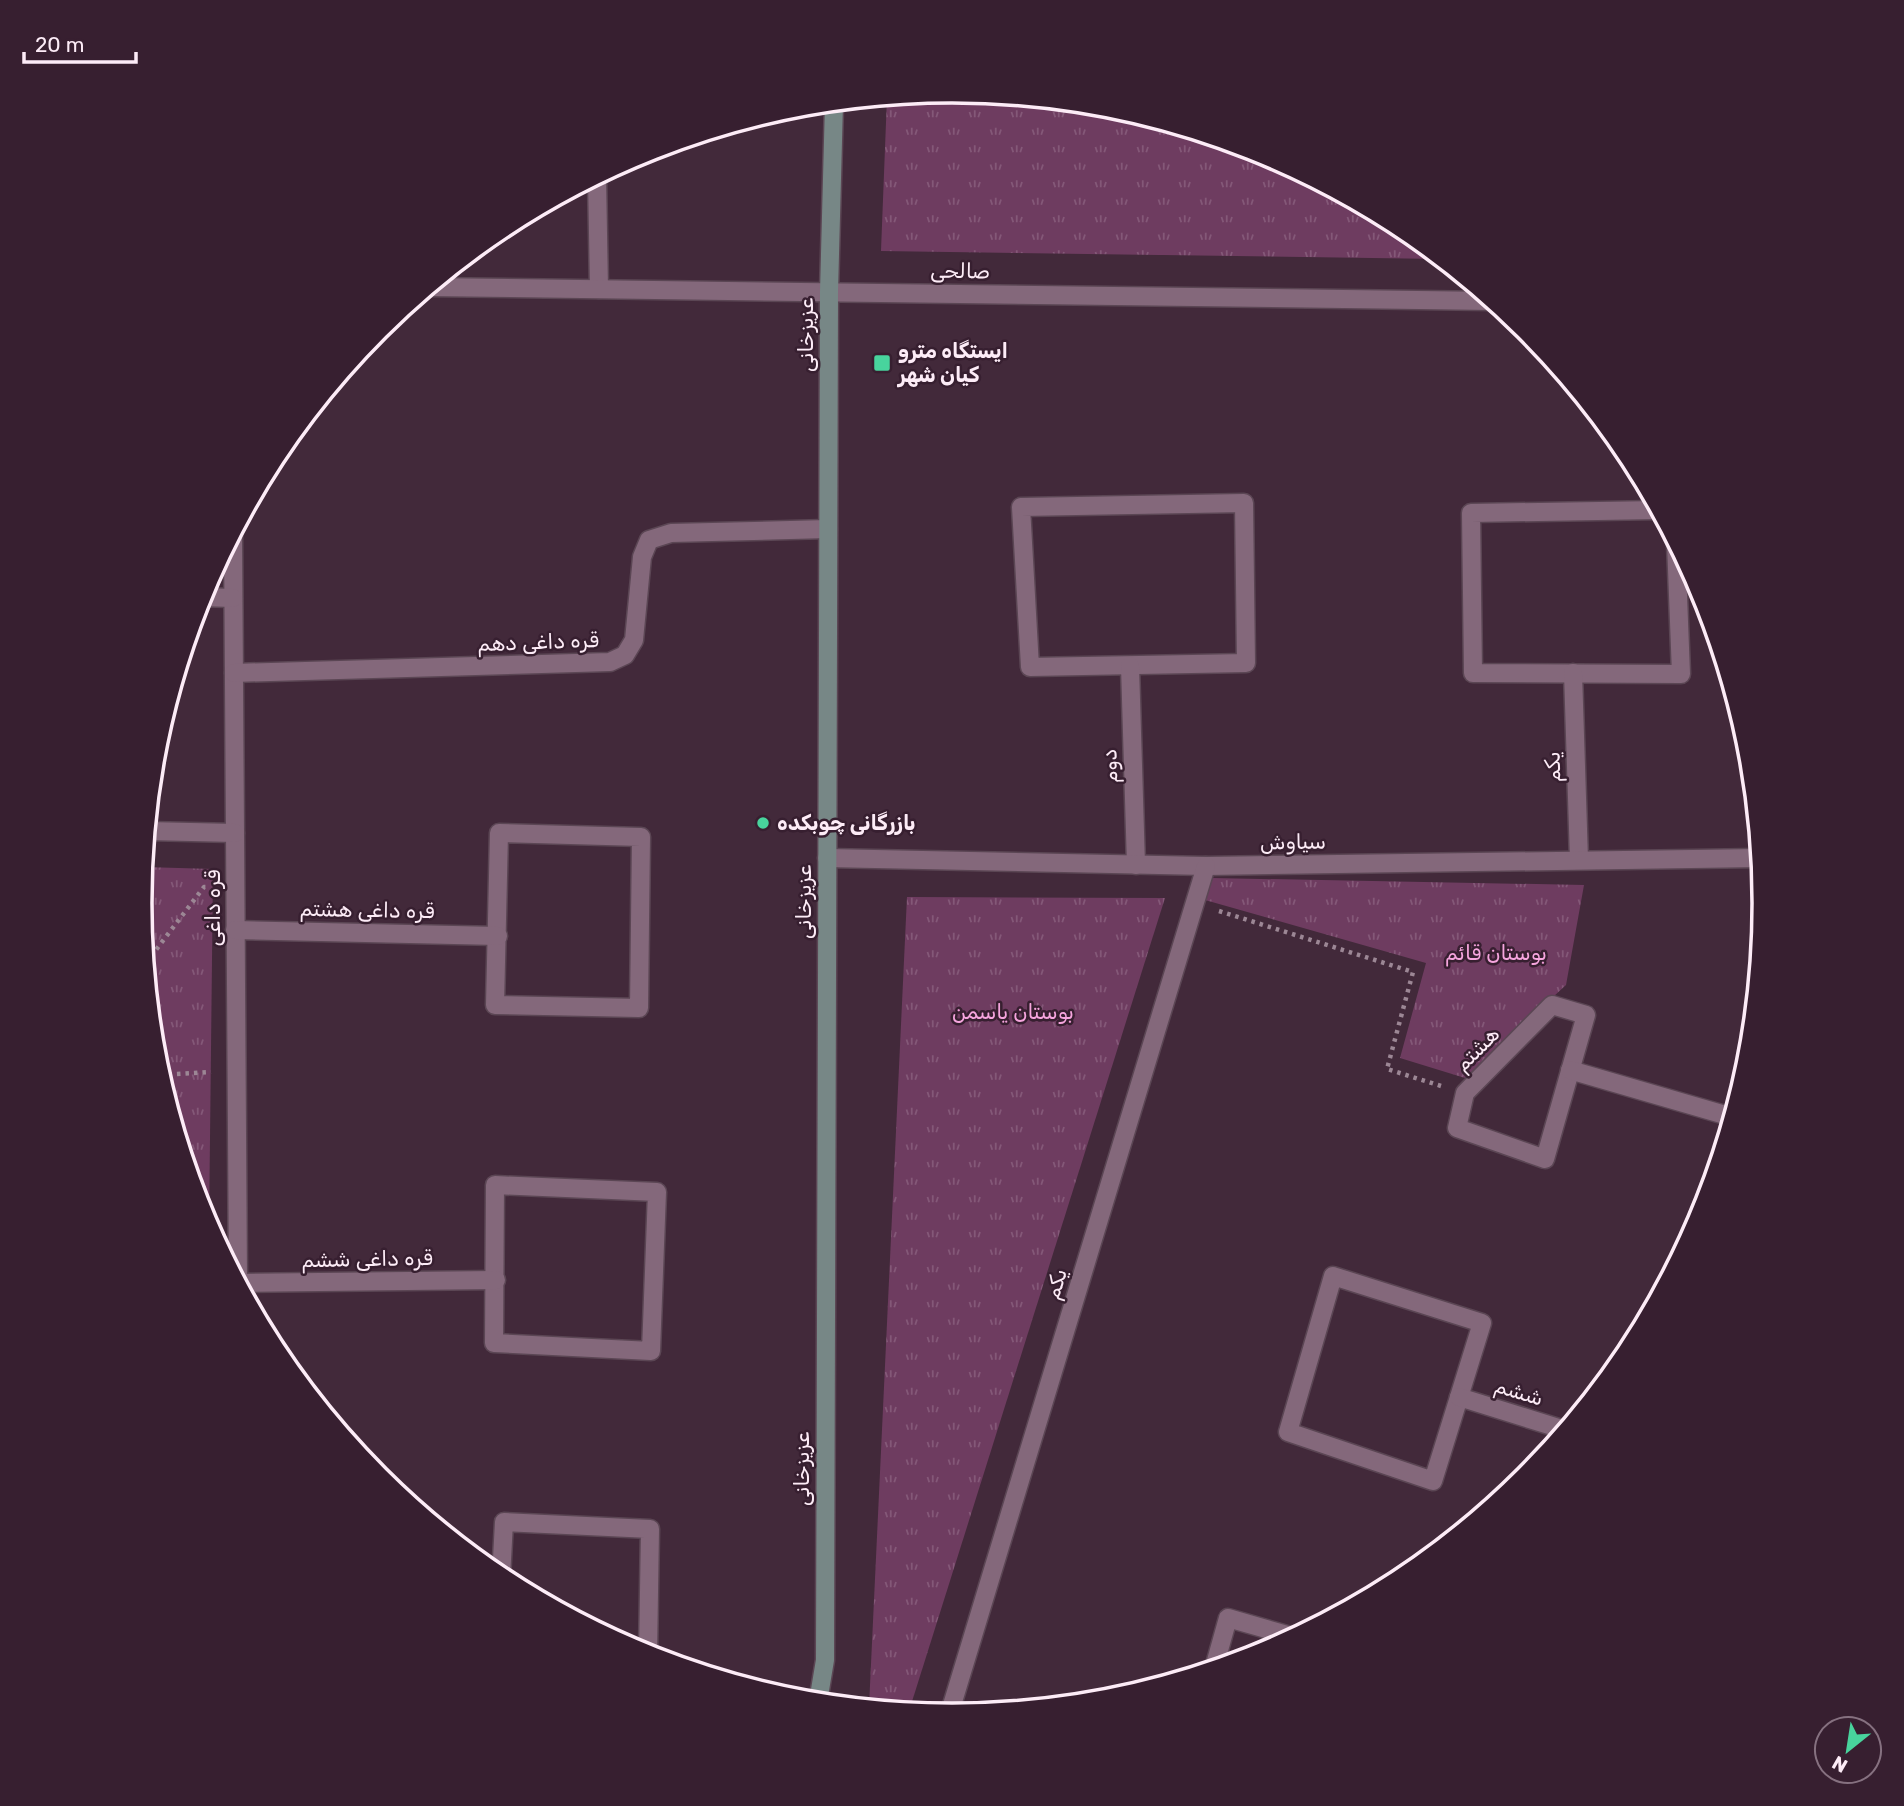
<svg xmlns="http://www.w3.org/2000/svg" width="1904" height="1806" font-family="Rubik,'Noto Sans Arabic',sans-serif">
<defs>
<pattern id="park-tufts" width="24" height="20" patternUnits="userSpaceOnUse" patternTransform="scale(1.75)"><rect width="24" height="20" fill="#6e3c60"/><path d="M3 7l-1-3M5 7V3M7 7l1-3M15 17l-1-3M17 17v-4M19 17l1-3" fill="none" stroke="#845878"/></pattern>
</defs>
<rect width="100%" height="100%" fill="#42293a"/>
<!-- park -->
<g fill="url(#park-tufts)">
<path d="M952 91 1111 107 1263 153 1403 228 1441 259 881 251 887 97Z"/>
<path d="M144 867 213 869 209 1227 202 1213 156 1061 140 903Z"/>
<path d="M1212 878 1584 885 1566 985 1465 1078 1400 1058 1426 963 1205 900Z"/>
<path d="M907 897 1165 898 909 1711 869 1707Z"/>
</g>
<g fill="none" stroke-linecap="round" stroke-linejoin="round">
<defs>
<g id="minor">
<path d="M597 177 599 289"/>
<path d="M428 287 1492 301"/>
<path d="M1244 503 1246 663 1030 667 1021 507Z"/>
<path d="M1658 510 1471 513 1473 673 1681 674 1676 543"/>
<path d="M233 534 238 1281"/>
<path d="M200 597 233 598"/>
<path d="M1130 666 1136 865"/>
<path d="M234 673 610 662 625 655 634 640 642 557 649 540 671 533 828 529"/>
<path d="M1573 673 1579 860"/>
<path d="M147 831 235 833"/>
<path d="M499 833 641 837 639 1008 495 1005Z"/>
<path d="M827 858 1206 866 1759 858"/>
<path d="M235 930 498 936"/>
<path d="M1552 1005 1586 1015 1545 1159 1457 1128 1465 1093Z"/>
<path d="M1570 1070 1732 1117"/>
<path d="M495 1185 657 1192 651 1351 494 1343Z"/>
<path d="M1333 1276 1482 1323 1433 1481 1288 1432Z"/>
<path d="M239 1283 496 1280"/>
<path d="M1459 1397 1565 1430"/>
<path d="M501 1578 504 1522 650 1529 648 1655"/>
<path d="M1214 1668 1228 1618 1294 1637"/>
<path d="M949 1715 1206 866"/>
</g>
<path id="secondary" d="M818 1702 825 1660 829 292 834 103"/>
</defs>
<!-- minor casing -->
<use href="#minor" stroke="#5b4654" stroke-width="21"/>
<!-- secondary casing -->
<use href="#secondary" stroke="#5b4654" stroke-width="21"/>
<!-- path -->
<g stroke="#9c8795" stroke-width="4.5" stroke-dasharray="3.5 5" stroke-linecap="butt">
<path d="M1219 911 1413 972 1387 1069 1441 1086"/>
<path d="M146 963 204 887H209"/>
<path d="M160 1075 211 1072"/>
</g>
<!-- minor -->
<use href="#minor" stroke="#84687b" stroke-width="18"/>
<!-- secondary -->
<use href="#secondary" stroke="#778786" stroke-width="18"/>
</g>
<!-- markers -->
<g fill="#48d49d" stroke="#371f30" stroke-width="2.5">
<rect x="873" y="354" width="18" height="18" rx="3.5"/>
<circle cx="763" cy="823" r="7"/>
</g>
<g text-anchor="middle" stroke-width="5" stroke-linejoin="round" paint-order="stroke">
<!-- street labels -->
<g font-size="21" fill="#fdecf7" stroke="#371f30">
<text transform="translate(960 271) rotate(1)" y="7">صالحی</text>
<text transform="translate(806 335) rotate(-90)" y="7">عزیزخانی</text>
<text transform="translate(538 642) rotate(-2)" y="7">قره داغی دهم</text>
<text transform="translate(1110 766) rotate(-92)" y="7">دوم</text>
<text transform="translate(1553 767) rotate(-92)" y="7">یکم</text>
<text transform="translate(1293 842) rotate(-1)" y="7">سیاوش</text>
<text transform="translate(804 902) rotate(-90)" y="7">عزیزخانی</text>
<text transform="translate(213 908) rotate(-90)" y="7">قره داغی</text>
<text transform="translate(367 910) rotate(1)" y="7">قره داغی هشتم</text>
<text transform="translate(1477 1049) rotate(-45)" y="7">هشتم</text>
<text transform="translate(367 1259) rotate(-1)" y="7">قره داغی ششم</text>
<text transform="translate(1056 1284) rotate(-73)" y="7">یکم</text>
<text transform="translate(1519 1392) rotate(17)" y="7">ششم</text>
<text transform="translate(802 1469) rotate(-90)" y="7">عزیزخانی</text>
</g>
<!-- poi labels -->
<g font-size="21" font-weight="bold" fill="#fdecf7" stroke="#371f30" text-anchor="start">
<text x="898" y="358">ایستگاه مترو<tspan x="898" dy="24">کیان شهر</tspan></text>
<text x="777" y="830">بازرگانی چوبکده</text>
</g>
<!-- park labels -->
<g font-size="21" fill="#f6a5de" stroke="#371f30">
<text x="1496" y="960">بوستان قائم</text>
<text x="1013" y="1019">بوستان یاسمن</text>
</g>
</g>
<!-- crop -->
<path d="M0 0H1904V1806H0ZM152 903a800 800 0 1 1 1600 0a800 800 0 1 1-1600 0Z" fill="#371f30" fill-rule="evenodd"/>
<path fill="none" stroke="#fdecf7" stroke-width="3.5" d="M152 903a800 800 0 1 1 1600 0a800 800 0 1 1-1600 0Z"/>
<!-- north arrow -->
<g transform="translate(1848 1750) rotate(210)"><circle r="33" fill="#371f30" stroke="#867180" stroke-width="2"/>
<path d="M0-5L12 26L0 18L-12 26Z" fill="#48d49d"/>
<text y="-10" font-size="19" font-weight="bold" text-anchor="middle" fill="#fdecf7">N</text>
</g>
<!-- scale -->
<path d="M24 52v10h112v-10" fill="none" stroke="#fdecf7" stroke-width="3.5"/>
<text x="35" y="52" font-size="21" fill="#fdecf7" stroke="#371f30" stroke-width="5" paint-order="stroke">20 m</text>
</svg>
